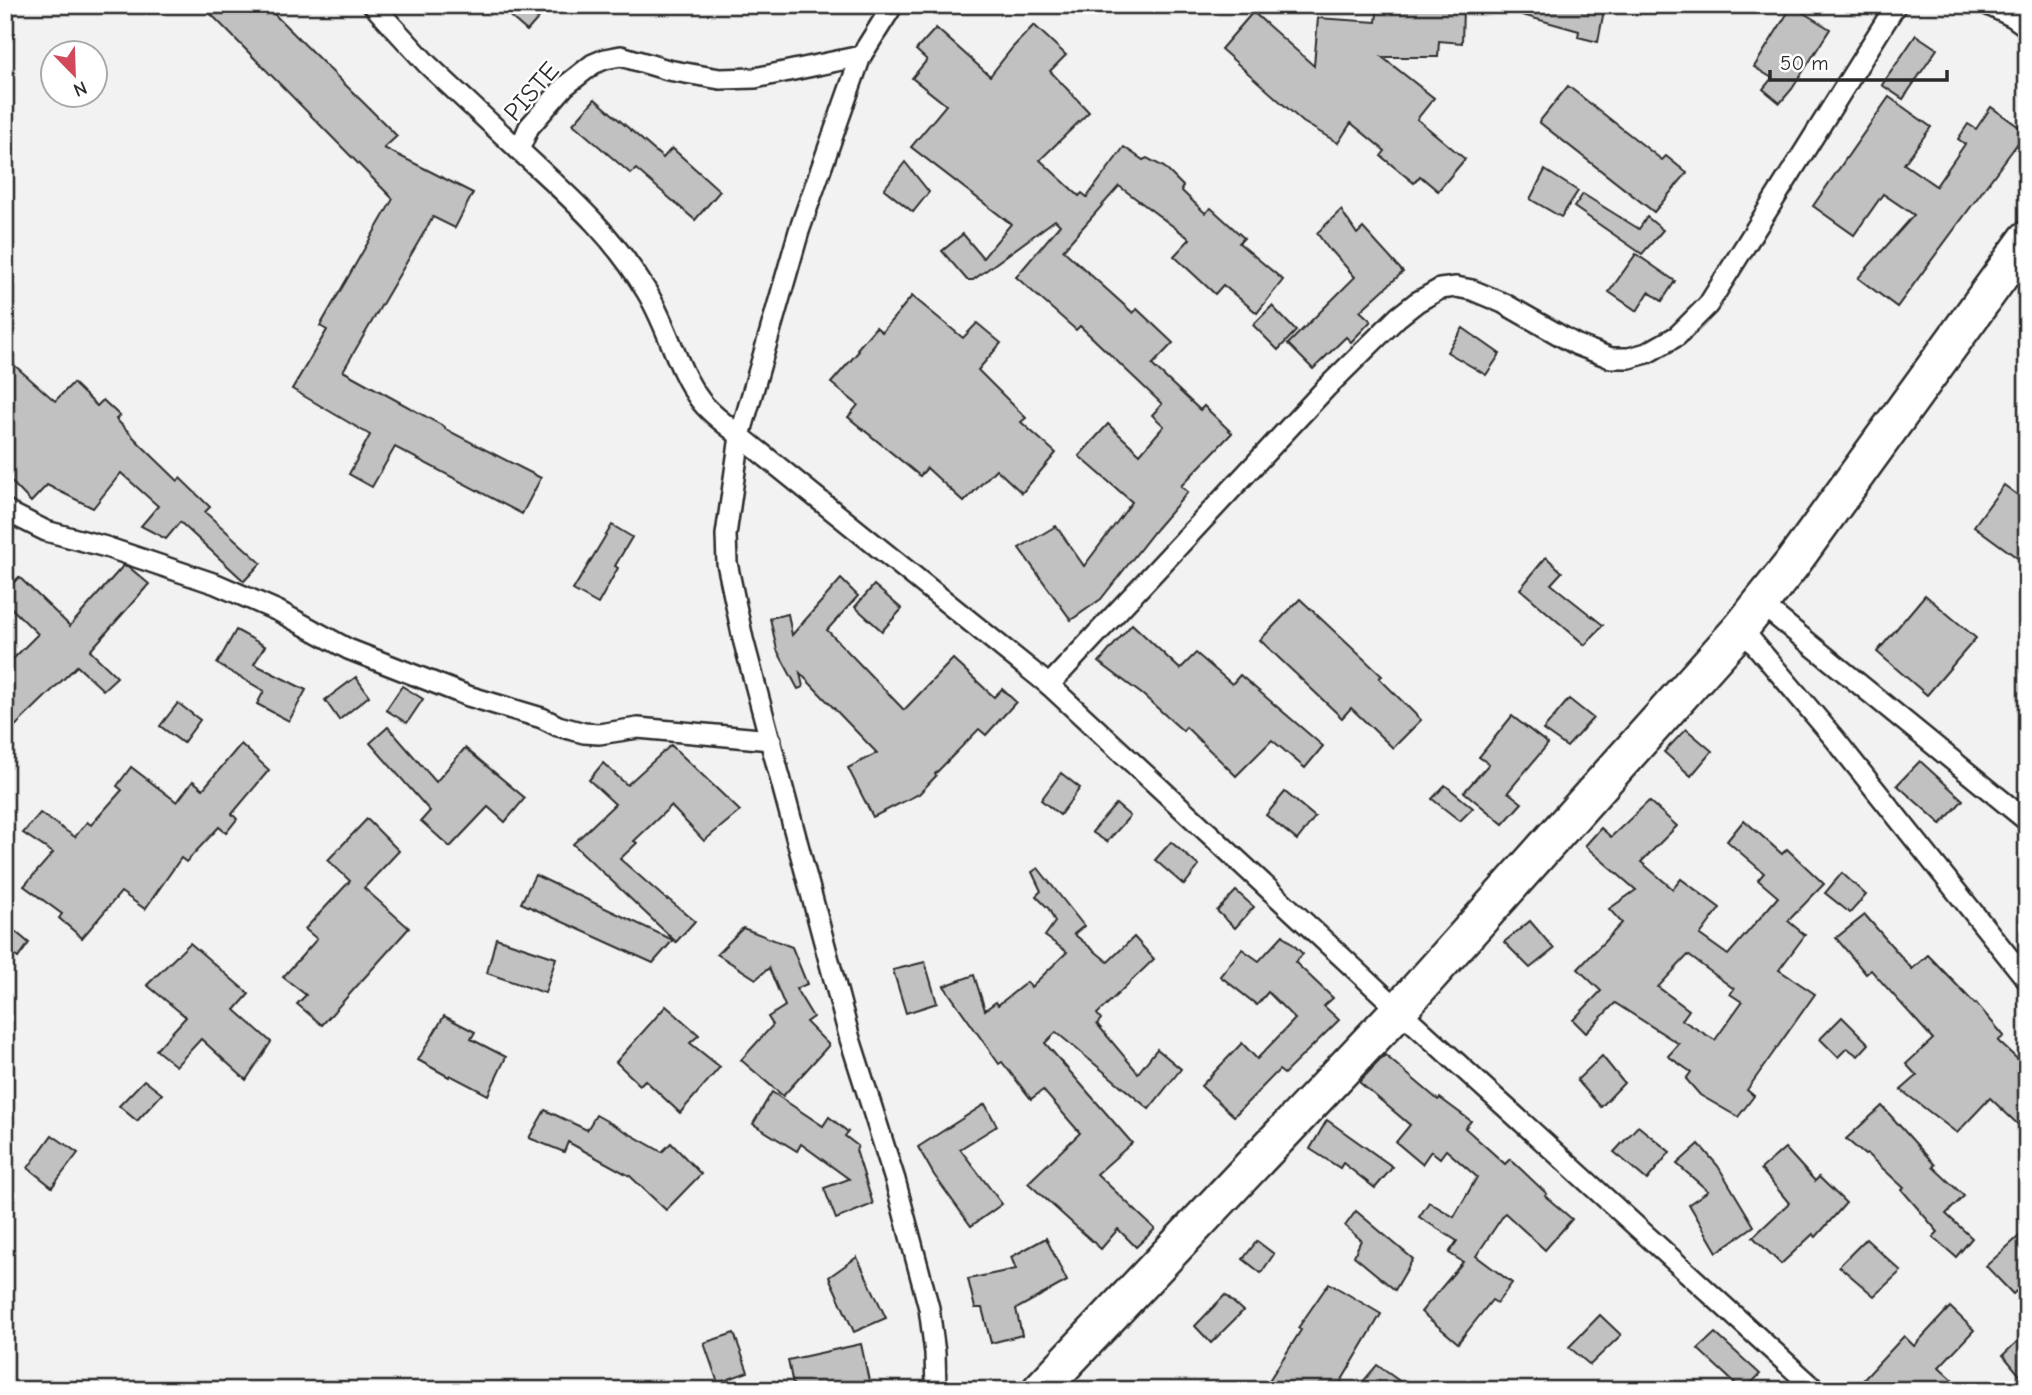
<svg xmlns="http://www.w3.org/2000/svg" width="2032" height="1395" font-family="'Comic Neue',sans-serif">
<rect width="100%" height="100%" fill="#f2f2f2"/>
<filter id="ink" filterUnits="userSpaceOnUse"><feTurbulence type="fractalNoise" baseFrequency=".0143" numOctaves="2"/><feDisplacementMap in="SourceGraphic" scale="14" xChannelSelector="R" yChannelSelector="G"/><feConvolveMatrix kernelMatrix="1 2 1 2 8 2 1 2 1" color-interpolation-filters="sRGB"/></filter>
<g filter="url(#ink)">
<!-- building -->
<g fill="#c1c1c1" stroke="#2b2b2b" stroke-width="2" fill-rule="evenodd">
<path d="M202 5H265L397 136 384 148 473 193 455 228 433 217 343 371 445 427V429L541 478 522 514 395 447 372 487 349 474 370 435 292 389 327 330 320 326 393 199Z"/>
<path d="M497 5H550L527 31Z"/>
<path d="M1378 5H1441L1463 8 1462 43 1439 41 1438 57H1382L1434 98 1417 119 1465 159 1438 191 1420 176 1414 183 1381 156 1385 151 1351 123 1338 143 1303 122 1221 49 1253 12 1314 66 1318 18 1376 22Z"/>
<path d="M1509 5H1605L1598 42 1578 37 1579 31 1508 11Z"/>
<path d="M1792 6 1830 29 1792 89 1780 103 1763 89 1772 78 1754 67Z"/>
<path d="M1034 25 1066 55 1050 71 1089 112 1040 160 1079 196 1082 193 1087 197 1124 147 1143 160 1147 158 1164 167 1183 186 1181 190 1205 213 1211 208 1244 238 1239 243 1283 280 1257 313 1223 285 1215 294 1174 256 1190 239 1119 186 1063 250 1133 313 1137 309 1173 343 1152 365 1200 410 1204 406 1232 433 1181 486 1188 492 1156 529 1101 599 1071 620 1019 548 1056 526 1084 566 1132 502 1079 456 1108 424 1140 454 1164 426 1152 415 1162 404 1080 326 1076 330 1016 277 1060 225 1055 220 973 280H967L942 251 963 234 983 258 1011 224 911 147 946 105 912 78 927 60 916 50 936 28 990 76 1013 47Z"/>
<path d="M1916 35 1937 49 1903 99 1882 85Z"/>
<path d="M1568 86 1662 160 1666 156 1687 173 1654 212 1539 122Z"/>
<path d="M1889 97 1931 127 1904 164 1936 186 1965 144 1958 139 1968 124 1976 129 1991 107 2026 132 1897 307 1858 278 1914 215 1883 194 1854 235 1813 206Z"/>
<path d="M595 99 663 158 672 148 720 191 695 220 636 169 631 174 573 124Z"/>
<path d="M905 162 929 192 913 212 884 189Z"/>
<path d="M1545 170 1578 191 1561 217 1530 199Z"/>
<path d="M1583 194 1639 229 1647 217 1663 230 1642 254 1574 207Z"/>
<path d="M1341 210 1357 234 1363 228 1403 272 1360 311 1371 321 1351 342 1346 337 1313 369 1288 344 1355 277 1331 250 1330 251 1317 233Z"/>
<path d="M1636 254 1675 281 1662 301 1649 292 1637 311 1609 292Z"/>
<path d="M912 296 963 338 977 323 1001 343 978 370 1026 418 1021 422 1056 453 1022 493 996 469 964 502 927 468 920 476 848 417 858 405 831 383 859 351 857 349 876 327 882 332Z"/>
<path d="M1272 306 1296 331 1278 350 1253 325Z"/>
<path d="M1463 328 1500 354 1486 375 1447 352Z"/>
<path d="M5 357 55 401 73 383 97 406 103 400 120 416 116 419 142 446 178 481 180 478 210 507 205 512 261 563 244 581 180 522 166 539 141 526 158 506 121 473 93 508 47 485 31 502 5 475Z"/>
<path d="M2004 485 2027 502V565L1974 526Z"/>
<path d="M612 525 632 537 615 566 618 568 598 604 573 590Z"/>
<path d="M1546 557 1562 572 1551 584 1603 625 1585 645 1520 589Z"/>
<path d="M123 566 130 568 149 584 90 651 117 677 103 690 77 666 5 736V667L38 634 5 602V591L19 577 70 626Z"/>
<path d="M841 579 858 596 827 630 904 710 953 659 994 697 1002 689 1016 702 986 735 979 729 935 774 936 776 919 794 873 817 848 768 877 753 800 673 803 687 798 689 777 650 770 618 788 614 792 635Z"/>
<path d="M874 585 902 609 882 631 855 607Z"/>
<path d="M1925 595 1976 638 1927 695 1877 652Z"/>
<path d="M1300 599 1382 676 1379 678 1421 720 1393 748 1351 708 1342 718 1260 640Z"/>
<path d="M1132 624 1180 669 1196 653 1232 684 1240 675 1323 746 1305 768 1272 740 1236 776 1186 727 1183 731 1143 695 1099 662Z"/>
<path d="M236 630 265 646 254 664 306 690 289 721 257 704 264 691 217 664Z"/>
<path d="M356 677 369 696 339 720 325 700Z"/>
<path d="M402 686 423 699 407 723 386 710Z"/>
<path d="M1569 699 1593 718 1567 747 1543 730Z"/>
<path d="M178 703 200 720 183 743 160 726Z"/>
<path d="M1512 716 1548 744 1508 792 1522 803 1503 824 1464 792 1489 764 1479 757Z"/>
<path d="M388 727 436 782 465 748 525 798 505 822 488 807 450 847 421 821 430 811 370 743Z"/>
<path d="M1686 729 1712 751 1691 776 1664 752Z"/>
<path d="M241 744 269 770 232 814 237 819 226 833 219 827 186 862 181 858 145 909 121 892 82 938 59 918 62 914 24 886 53 853 23 833 40 813 75 837 87 822 91 825 122 790 117 786 131 767 177 802 193 781 203 789Z"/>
<path d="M671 745 740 811 704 841 671 806 634 841 637 843 620 859 667 900 668 899 695 921 676 942 573 844 615 804 589 780 603 763 627 785Z"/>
<path d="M1920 761 1963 800 1941 824 1897 785Z"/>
<path d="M1061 773 1080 788 1060 815 1041 800Z"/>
<path d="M1445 785 1473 808 1460 821 1432 799Z"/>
<path d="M1285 792 1315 817 1297 840 1266 815Z"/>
<path d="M1649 801 1677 826 1641 862 1673 889 1681 879 1720 908 1700 935 1728 955 1778 897 1758 880 1764 873 1727 841 1744 820 1782 854 1787 849 1824 884 1788 921 1805 935 1779 970 1815 994 1747 1090 1754 1096 1738 1117 1700 1095 1686 1079 1691 1072 1668 1056 1679 1044 1615 1003 1586 1033 1573 1020 1601 991 1578 969 1622 923 1609 909 1636 890 1585 846 1601 828 1611 837ZM1688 955 1734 989 1730 994 1742 1002 1715 1040 1682 1020 1689 1010 1658 987Z"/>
<path d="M1116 804 1130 816 1107 842 1092 832Z"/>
<path d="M367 819 399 851 364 888 409 928 322 1025 297 1004 306 995 283 977 317 939 305 929 350 881 328 860Z"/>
<path d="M1171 842 1199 866 1184 885 1155 860Z"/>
<path d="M1038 868 1084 926 1074 934 1108 962 1134 937 1154 959 1097 1014 1101 1019 1097 1024 1138 1073 1157 1049 1181 1069 1149 1109 1056 1032 1045 1043 1132 1143 1097 1174 1155 1229 1136 1247 1118 1229 1101 1249 1028 1183 1080 1133 1043 1090 1031 1099 1002 1062 999 1064 944 986 974 975 985 1010 996 1002 998 1005 1027 982 1031 987 1067 952 1045 936 1055 922 1049 909 1036 896 1041 891 1032 872Z"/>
<path d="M1842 873 1866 895 1850 913 1825 893Z"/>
<path d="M535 875 673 940 653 963 521 903Z"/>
<path d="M1236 891 1254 907 1235 928 1217 911Z"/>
<path d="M1865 915 1912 969 1928 955 1975 1004 1976 1003 2004 1036 1998 1041 2027 1068V1133L1990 1098 1957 1133 1901 1090 1917 1076 1906 1064 1933 1039 1871 970 1866 974 1836 938Z"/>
<path d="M1530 921 1554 949 1530 968 1504 942Z"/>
<path d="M5 923 29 943 18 958 5 947Z"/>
<path d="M743 928 792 947 807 984 796 989 813 1017 806 1022 829 1045 783 1096 741 1060 773 1025 768 1017 785 1006 769 968 756 979 717 954Z"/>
<path d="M1283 935 1303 954 1295 962 1333 998 1324 1006 1339 1020 1284 1074 1279 1070 1234 1116 1201 1086 1242 1043 1257 1059 1295 1019 1268 992 1257 1005 1220 976 1242 949 1259 961Z"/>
<path d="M496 938 556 958 545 993 487 973Z"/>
<path d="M190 943 249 994 235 1010 271 1042 246 1080 201 1039 176 1066 156 1050 186 1017 147 985Z"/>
<path d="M925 962 937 1003 906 1013 893 970Z"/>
<path d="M666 1006 699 1035 690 1043 720 1067 680 1113 645 1080 640 1085 616 1062Z"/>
<path d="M444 1016 475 1032 471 1039 506 1057 488 1095 450 1075 449 1077 418 1060Z"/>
<path d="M1842 1017 1869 1044 1858 1056 1847 1048 1838 1057 1820 1039Z"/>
<path d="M1385 1055 1438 1100 1440 1098 1471 1121 1465 1128 1505 1164 1510 1159 1547 1194 1545 1196 1572 1219 1545 1250 1505 1213 1476 1256 1512 1283 1497 1303 1492 1300 1458 1343 1421 1312 1463 1262 1449 1253 1457 1241 1419 1217 1429 1202 1454 1217 1477 1177 1446 1150 1440 1158 1431 1151 1422 1164 1396 1142 1410 1125 1359 1082Z"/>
<path d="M1602 1056 1624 1083 1601 1107 1577 1080Z"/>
<path d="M144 1080 162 1094 137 1121 119 1106Z"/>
<path d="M772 1092 823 1126 829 1117 848 1132 845 1136 858 1146 856 1150 873 1204 836 1219 824 1188 849 1179 801 1144 797 1151 753 1124Z"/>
<path d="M985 1104 997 1126 960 1149 1002 1204 971 1226 934 1175 918 1147Z"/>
<path d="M1882 1106 1935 1165 1933 1167 1964 1196 1946 1214 1972 1238 1956 1257 1933 1237 1938 1232 1902 1190 1904 1188 1867 1154 1865 1155 1846 1139Z"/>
<path d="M545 1110 587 1130 596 1115 662 1152 671 1143 701 1174 666 1210 630 1176 568 1142 564 1152 529 1138Z"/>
<path d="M1327 1120 1393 1167 1375 1188 1343 1163 1340 1168 1310 1149Z"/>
<path d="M1638 1126 1670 1152 1647 1180 1614 1152Z"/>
<path d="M52 1135 78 1153 52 1187 28 1168Z"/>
<path d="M1699 1144 1718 1166 1754 1226 1717 1252 1689 1204 1708 1191 1677 1164Z"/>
<path d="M1785 1148 1815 1181 1819 1177 1846 1203 1816 1237 1813 1234 1781 1264 1753 1237 1789 1203 1761 1169Z"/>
<path d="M1356 1211 1413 1259 1395 1290 1354 1256 1361 1240 1345 1226Z"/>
<path d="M2027 1229V1281L2013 1294 1986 1266Z"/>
<path d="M1046 1238 1067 1281 1016 1309 1022 1335 991 1343 982 1308H975L968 1279 1016 1269 1011 1257Z"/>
<path d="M1866 1239 1901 1271 1874 1296 1839 1266Z"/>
<path d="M1257 1241 1274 1254 1261 1273 1243 1259Z"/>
<path d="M857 1257 886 1318 854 1332 829 1277Z"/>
<path d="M1329 1283 1381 1314 1336 1390H1263L1301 1330 1298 1328Z"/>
<path d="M1225 1295 1243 1311 1211 1343 1195 1326Z"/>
<path d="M1950 1307 1974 1330 1939 1367 1964 1390H1854L1904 1336 1914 1346Z"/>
<path d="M1600 1315 1621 1335 1590 1365 1569 1347Z"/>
<path d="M2027 1332V1384L2003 1355Z"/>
<path d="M734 1333 748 1372 718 1383 704 1343Z"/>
<path d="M1715 1333 1760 1374 1745 1390H1742L1698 1349Z"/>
<path d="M861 1344 871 1390H794L788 1360Z"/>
<path d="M1377 1365 1412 1390H1356Z"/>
</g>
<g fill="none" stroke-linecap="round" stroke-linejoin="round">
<defs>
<g id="street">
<path d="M373 5 427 64 519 150"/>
<path d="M893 5 861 56 799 231 740 436 726 535 727 563 743 639 850 1039 895 1180 929 1308 935 1353 936 1390"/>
<path d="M1988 5 2013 17 2027 27"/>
<path d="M861 56 755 78 720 79 668 70 621 56 605 59 593 64 565 86 529 127 519 150C567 195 610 231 645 289 667 323 676 368 700 400 710 414 727 425 740 436L1049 685 1399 1010 1816 1390"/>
<path d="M5 509 14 515 46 531 106 547 216 584 278 611 348 649 468 696 542 718 558 726 584 733 599 734 638 728 771 740"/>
<path d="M1761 604 2027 821"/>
<path d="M1741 628 1834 738 2027 980"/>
<path d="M1049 685 1326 388 1398 317 1417 302 1440 289 1456 287 1472 290 1503 303 1577 345 1611 358H1629L1647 353 1677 336 1708 305 1896 5"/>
</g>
<path id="highway" d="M1040 1390 1399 1010 1741 628 1792 564 2027 239"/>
</defs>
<!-- street casing -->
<use href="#street" stroke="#2b2b2b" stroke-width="24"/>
<!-- highway casing -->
<use href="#highway" stroke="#2b2b2b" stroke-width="40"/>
<!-- street -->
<use href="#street" stroke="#fff" stroke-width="19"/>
<!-- highway -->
<use href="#highway" stroke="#fff" stroke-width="35"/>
</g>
</g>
<g text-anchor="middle" stroke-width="5" stroke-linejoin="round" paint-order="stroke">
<!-- street labels -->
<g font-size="26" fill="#2b2b2b" stroke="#fff">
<text transform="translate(531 91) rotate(-49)" y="9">PISTE</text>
</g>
</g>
<!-- margin -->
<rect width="2032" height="1395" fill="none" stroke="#fff" stroke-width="28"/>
<rect x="14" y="14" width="2004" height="1367" fill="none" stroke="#2b2b2b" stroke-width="2.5" filter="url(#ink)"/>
<!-- north arrow -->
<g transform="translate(74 74) rotate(157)"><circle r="33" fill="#ffffff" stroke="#aaaaaa" stroke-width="2"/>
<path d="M0-5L12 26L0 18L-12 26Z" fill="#d1495b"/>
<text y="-10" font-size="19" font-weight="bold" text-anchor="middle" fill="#2b2b2b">N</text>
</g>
<!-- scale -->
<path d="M1770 70v10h177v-10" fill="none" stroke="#2b2b2b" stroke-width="3.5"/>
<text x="1780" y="70" font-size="21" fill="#2b2b2b" stroke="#ffffff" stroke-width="5" paint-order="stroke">50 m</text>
</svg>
